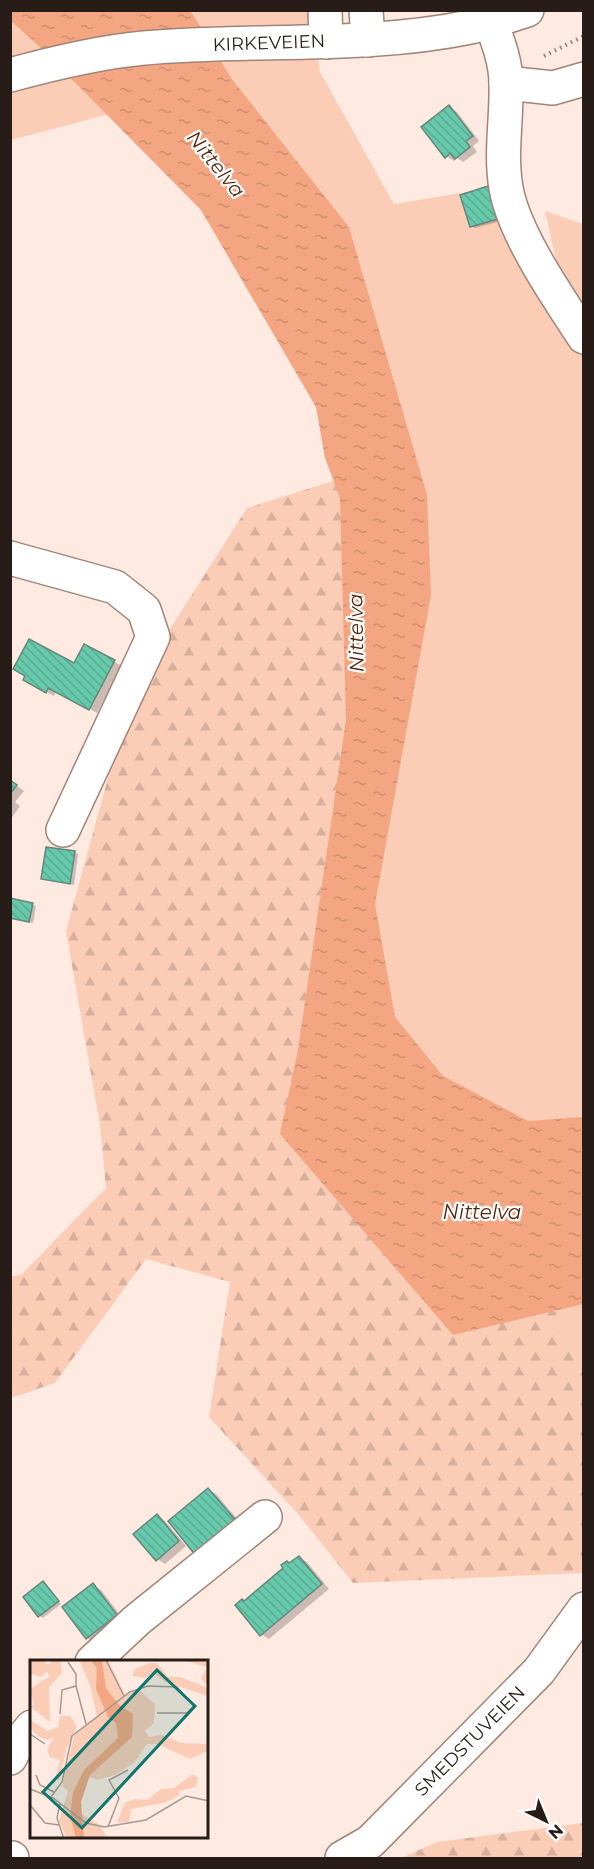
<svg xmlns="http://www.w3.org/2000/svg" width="594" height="1869" font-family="Montserrat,sans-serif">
<defs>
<pattern id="forest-firs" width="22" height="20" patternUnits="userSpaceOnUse" patternTransform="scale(1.5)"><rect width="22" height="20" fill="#fbcdb7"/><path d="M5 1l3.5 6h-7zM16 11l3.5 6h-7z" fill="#d7af9d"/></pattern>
<pattern id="water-ripples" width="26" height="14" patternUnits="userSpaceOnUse" patternTransform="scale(1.5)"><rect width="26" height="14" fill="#f3a681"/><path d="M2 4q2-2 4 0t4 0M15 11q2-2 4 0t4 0" fill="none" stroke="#d08e6f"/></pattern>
<pattern id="building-back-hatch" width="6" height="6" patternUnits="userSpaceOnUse" patternTransform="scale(1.5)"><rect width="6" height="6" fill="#66c9ab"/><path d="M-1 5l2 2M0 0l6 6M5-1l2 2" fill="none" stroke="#58ac92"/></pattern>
</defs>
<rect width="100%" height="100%" fill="#feeae1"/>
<!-- green -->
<g fill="#fbcdb7">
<path d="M11 11H311L320 72 394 204 486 189 583 354V1186L383 1134 352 475 155 102 11 140Z"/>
<path d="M545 211 583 224V309L558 269Z"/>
<path d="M583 1270V1358L549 1328Z"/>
</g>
<!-- forest -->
<g fill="url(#forest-firs)">
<path d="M352 475 358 748 318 969 583 1270 549 1328 583 1358V1573L353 1583 298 1514 209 1417 230 1282 146 1259 55 1383 11 1398 10 1277 22 1274 106 1188 100 1125 66 931 133 687 247 508Z"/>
<path d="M583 1823V1858H401L437 1842Z"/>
</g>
<!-- water -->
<path fill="url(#water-ripples)" d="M11 11H189L192 13 231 78 349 227 427 495 431 595 375 904 395 1017 443 1076 528 1121 583 1117V1304L453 1335 280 1134 298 1050 346 720 340 498 325 458 316 407 201 210 43 50 11 21Z"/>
<!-- shadow -->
<g fill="#0003">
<path d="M449 107 457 112 479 141 473 146 477 152 463 162 457 158 454 161 446 156Z"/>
<path d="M488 188 491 190 501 221 475 228 471 226Z"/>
<path d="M85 646 122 666 97 713 56 691 54 696 25 680 75 665Z"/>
<path d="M10 781 24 791 15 802 20 806 10 820Z"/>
<path d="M75 852 78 854 74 885 42 878Z"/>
<path d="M10 900 36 906 33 923 10 919Z"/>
<path d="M208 1489 216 1494 244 1527 231 1537Z"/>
<path d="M157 1516 165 1521 186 1546 165 1564 157 1559Z"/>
<path d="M299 1558 307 1562 329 1589 269 1639 261 1634 245 1602Z"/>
<path d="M43 1583 61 1604 43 1618 39 1616Z"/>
<path d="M93 1585 101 1590 124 1620 95 1642 87 1638Z"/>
</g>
<!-- building -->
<g fill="url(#building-back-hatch)" stroke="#66877b" stroke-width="1.5">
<path d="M449 105 473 136 466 141 470 147 455 159 450 153 445 158 421 127Z"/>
<path d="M488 186 498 219 470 227 460 195Z"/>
<path d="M29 639 74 663 84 644 115 660 89 710 48 688 46 693 23 680 25 676 13 669Z"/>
<path d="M10 780 17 785 10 794Z"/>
<path d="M46 847 75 851 70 884 41 879Z"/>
<path d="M10 898 33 903 29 922 10 918Z"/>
<path d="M208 1488 237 1522 196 1556 168 1521Z"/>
<path d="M157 1514 179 1541 156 1561 133 1534Z"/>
<path d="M299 1556 322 1584 260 1636 235 1605 242 1599 244 1601 283 1568 281 1565 287 1561 289 1563Z"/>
<path d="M43 1581 59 1601 38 1617 23 1597Z"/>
<path d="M93 1583 117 1615 86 1639 62 1607Z"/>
</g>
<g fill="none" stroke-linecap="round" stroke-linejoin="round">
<defs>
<g id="minor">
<path d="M325 10 326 42"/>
<path d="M366 10 368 40"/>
<path d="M491 22C498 42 506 62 506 84 507 119 500 153 506 188 514 234 558 297 584 337"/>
<path d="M506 83 553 88 584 79"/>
<path d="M10 558 115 587 144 610 153 637 63 830"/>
<path d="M92 1662 137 1620 265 1517"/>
<path d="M10 1758 16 1746 32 1727"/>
<path d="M10 1858H12"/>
<path d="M342 1858 370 1842 539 1671 584 1609"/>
</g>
<path id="major" d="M10 75C54 63 99 52 144 48 252 38 363 49 470 27 490 23 508 16 527 10"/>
</defs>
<!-- minor casing -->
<use href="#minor" stroke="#a18476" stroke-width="36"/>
<!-- major casing -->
<use href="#major" stroke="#a18476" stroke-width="36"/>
<!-- path -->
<path stroke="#8d7d77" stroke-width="4" stroke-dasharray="1.5 4.5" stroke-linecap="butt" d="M544 56 584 36"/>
<!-- minor -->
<use href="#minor" stroke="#fff" stroke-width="33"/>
<!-- major -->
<use href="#major" stroke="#fff" stroke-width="33"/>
</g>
<g text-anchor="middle" stroke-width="4.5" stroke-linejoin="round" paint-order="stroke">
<!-- street labels -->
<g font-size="18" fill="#271c17" stroke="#fff">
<text transform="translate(269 43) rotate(-2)" y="6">KIRKEVEIEN</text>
<text transform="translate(470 1741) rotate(-45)" y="6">SMEDSTUVEIEN</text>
</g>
<!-- water labels -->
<g font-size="20" font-style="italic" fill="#58270d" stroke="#fff">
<text transform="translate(216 164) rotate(51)" y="7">Nittelva</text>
<text transform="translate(356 633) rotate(-91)" y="7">Nittelva</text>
<text x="482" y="1219">Nittelva</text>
</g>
</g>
<!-- overview -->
<g transform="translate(30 1660)">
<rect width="178" height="178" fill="#feeae1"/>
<path d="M0 0H13L18 6 23 0H30L32 13 19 27 20 62 0 46 4 45 0 29 20 16 17 12 10 17 0 13ZM49 0H78L95 35 97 48 84 52 96 71 49 132 48 152 69 164 77 178H37L29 161 38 131 32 126 44 76 67 56 60 25ZM30 56H40L47 67 37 87 29 121 26 115 30 100 20 97 17 90 24 77 17 80 8 76 0 68V60L18 71 28 67ZM163 114 168 118 166 127 149 131V135L137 142 101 149 99 162H87L95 143 104 139 117 140 131 129 144 128Z" fill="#fbcdb7"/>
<path d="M151 0H178V26L171 19 177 7ZM119 3H127L138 17H150L178 28V36L135 22 124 13 116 18 102 16 106 9ZM109 30 125 44 124 63 115 71 119 77 132 75 151 83 178 84V91L160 99 128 84H117L104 103 85 115 67 120 58 116 95 79 84 52 97 48 95 35Z" fill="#fbcdb7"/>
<path d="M60 0 72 2 76 28 89 45 103 54 102 77 60 115 51 142 54 178H46L40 156 43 132 54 110 88 78 86 63 78 57 66 29 67 8Z" fill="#f3a681"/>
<path fill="none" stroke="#a89890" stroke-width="1.5" d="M76 0 94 36M38 2 46 14V26M30 54 32 30 46 26 56 64M0 74 15 84M6 115 10 125 24 132M0 129 23 138 56 163 74 167 116 160 156 136 179 141M21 137 32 122 42 76 100 32 118 26 147 27 164 46 157 53H127M30 143 27 158 34 179M0 145 15 163 29 165M78 167 89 138 79 120 98 110"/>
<path fill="#0f766e" fill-opacity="0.15" stroke="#0f766e" stroke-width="3" d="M127 10 165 46 52 168 13 132Z"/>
<rect width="178" height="178" fill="none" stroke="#271c17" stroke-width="3"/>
</g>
<!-- border -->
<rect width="594" height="1869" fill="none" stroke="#271c17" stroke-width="24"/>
<!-- north arrow -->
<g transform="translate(546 1821) rotate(137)" stroke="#ffffff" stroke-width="4.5" paint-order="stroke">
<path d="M0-4.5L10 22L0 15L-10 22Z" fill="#271c17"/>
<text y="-9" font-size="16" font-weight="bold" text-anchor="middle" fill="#271c17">N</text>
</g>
</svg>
